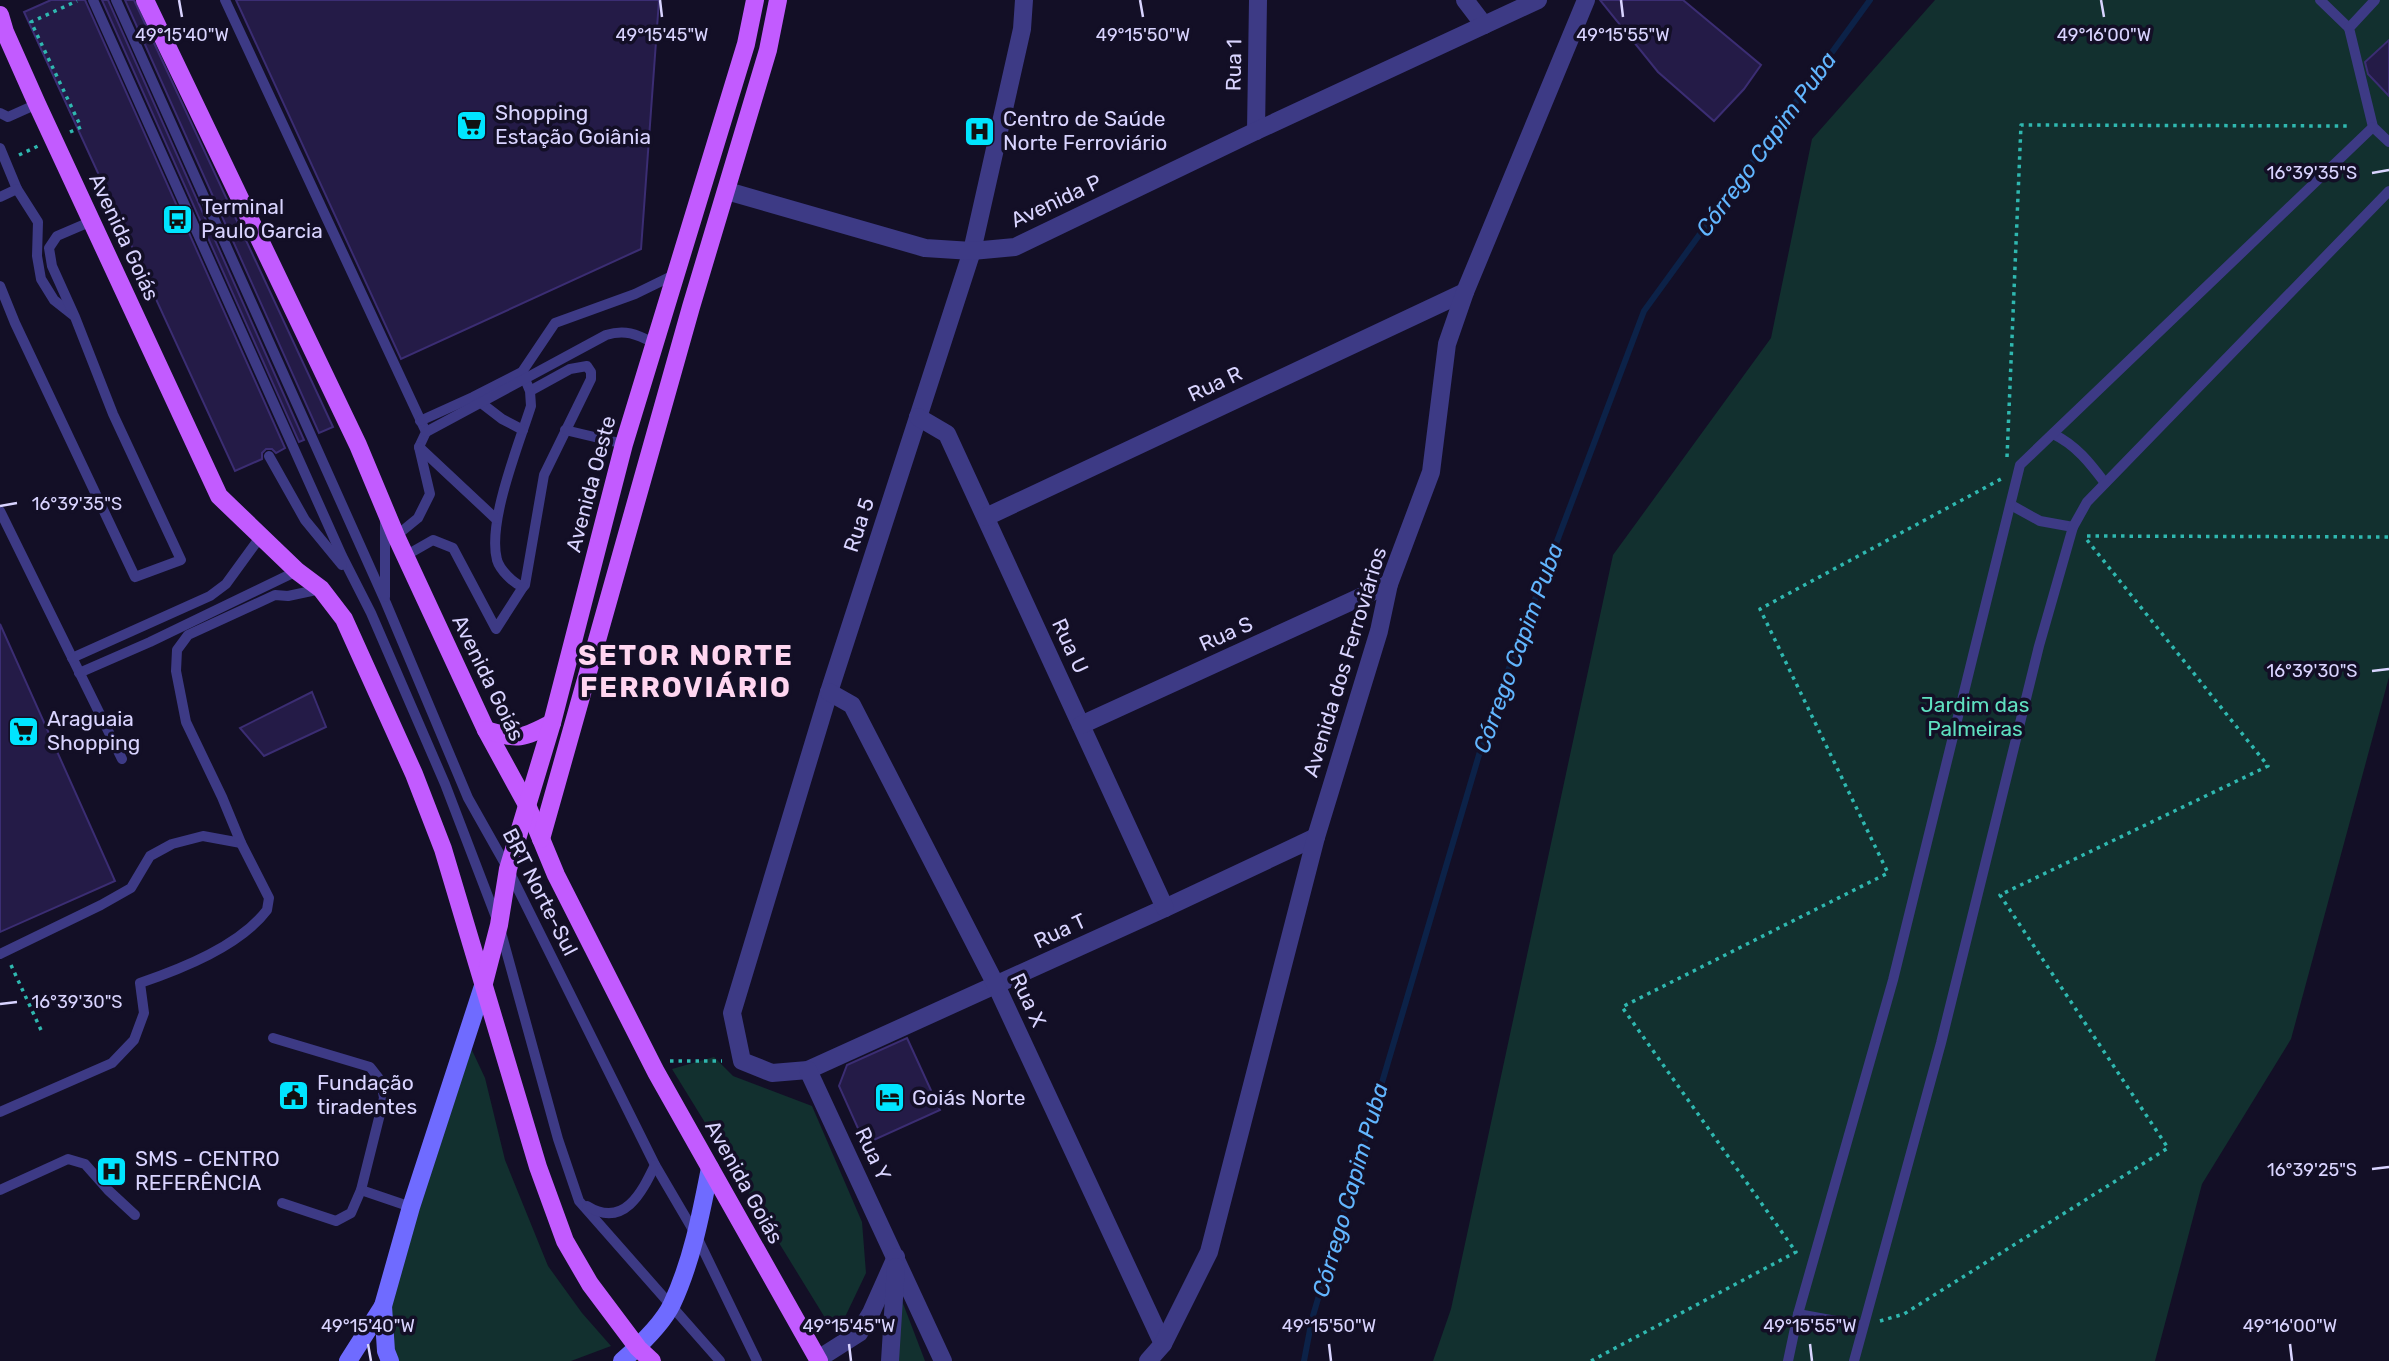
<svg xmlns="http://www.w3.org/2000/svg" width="2389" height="1361" font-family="Rubik,sans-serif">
<rect width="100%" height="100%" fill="#130f26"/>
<!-- green -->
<g fill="#12302f">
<path d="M1935 0H2389V677L2291 1039 2202 1184 2155 1361H1433L1451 1309 1613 555 1771 338 1812 139Z"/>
<path d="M470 1046 485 1078 505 1160 548 1266 582 1313 611 1346 571 1361H399C385 1333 389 1319 393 1289Z"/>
<path d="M714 1057 733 1076 812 1106 862 1222 866 1273 845 1317 827 1321 672 1069Z"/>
<path d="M899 1293 925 1361H896Z"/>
</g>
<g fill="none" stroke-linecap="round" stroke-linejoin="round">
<!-- stream -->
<path stroke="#0c2248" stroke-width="6" d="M1304 1361 1312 1319 1489 721 1644 311 1870 0"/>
</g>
<!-- building -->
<g fill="#241b47" stroke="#3b2d73" stroke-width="2">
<path d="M51 0H85L285 448 276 453 272 449H266L262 453V459L235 471 24 12Z"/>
<path d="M102 0H108L304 440 299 442Z"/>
<path d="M125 0H134L333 427 319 433Z"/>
<path d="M236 0H659L641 249 401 359Z"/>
<path d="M1600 0H1683L1761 65 1744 89 1714 121 1658 72Z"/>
<path d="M2389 40V96L2368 74 2365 62Z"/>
<path d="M0 624 115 881 0 932Z"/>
<path d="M312 692 326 727 264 756 240 728Z"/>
<path d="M907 1038 940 1110 865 1144 839 1086 847 1065Z"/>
</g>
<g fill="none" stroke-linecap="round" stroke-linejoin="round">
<!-- path -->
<g stroke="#2fb8b0" stroke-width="3.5" stroke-dasharray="3.5 5" stroke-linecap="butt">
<path d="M70 132 81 127 31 22 77 1"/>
<path d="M19 155 38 146"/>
<path d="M2007 457 2021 125 2350 126"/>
<path d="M2087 536 2389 537"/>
<path d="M11 965 41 1030"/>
<path d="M670 1061H722"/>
<path d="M1880 1321 1904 1314 2168 1148 2000 895 2268 766 2087 540"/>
<path d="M1591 1361 1796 1252 1622 1007 1888 873 1760 609 2001 479"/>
</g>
<!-- service -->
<g stroke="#3d3a85" stroke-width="10">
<path d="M93 0 342 556 371 613 445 784 499 925 558 1139 579 1201 720 1361"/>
<path d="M116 0 386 603 468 798 508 869 655 1165 696 1235 757 1361"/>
<path d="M225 0 426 432 419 447 430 494 418 518 396 536"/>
<path d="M2320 0 2349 28"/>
<path d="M2375 0 2349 28 2373 127 2389 142"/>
<path d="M0 113 8 117 37 104"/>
<path d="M0 148 17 189 38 222 37 256 41 279 54 300 73 315"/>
<path d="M0 197 17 189"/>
<path d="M0 286 15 323 135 577 181 560 113 414 75 317 52 266 49 248 57 236 92 221"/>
<path d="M522 372 530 391 531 406C519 444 487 522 497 560 500 570 513 583 523 587L525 585 544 475 591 379V372L587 366 570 369 530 391"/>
<path d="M476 399 502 419 523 430"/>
<path d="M420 421 473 397 522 372 555 323 635 294 676 274"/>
<path d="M565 430 624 444"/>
<path d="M426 432 606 335C625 329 636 334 654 343"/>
<path d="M2053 434C2076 445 2090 463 2105 483"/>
<path d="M419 447 496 519"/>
<path d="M269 456 305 520 342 565"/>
<path d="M2011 505 2040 521 2073 527"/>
<path d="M0 511 122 759"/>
<path d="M385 519V597"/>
<path d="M405 556 433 540 453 548 496 629 523 587"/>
<path d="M72 658 210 596 226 584 261 536"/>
<path d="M79 673 150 642 297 571"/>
<path d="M0 954 101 905 131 888 150 856 172 844 203 836 241 843"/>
<path d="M273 1038 370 1067 381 1081 384 1098 361 1190 351 1213 336 1221 282 1203"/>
<path d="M0 1112 112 1063 134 1040 144 1013 140 983C181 969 240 946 267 910L269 898 241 843 222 797 186 722 176 671 177 650 188 635 275 595 288 596 321 589"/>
<path d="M0 1190 68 1159 85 1164 108 1190 135 1215"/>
<path d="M361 1190 411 1207"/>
<path d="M587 1206C624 1229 642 1192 655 1165"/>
<path d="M1798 1314 1863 1326"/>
<path d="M1788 1361 1798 1314 1893 980 2020 465 2373 127"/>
<path d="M1854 1361 1941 1043 2039 646 2073 527 2087 502 2389 191"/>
</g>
<!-- minor -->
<g stroke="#3d3a85" stroke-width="18">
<path d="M1024 0 1022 29 972 251 829 692 732 1013 742 1061 772 1073 808 1070 1165 908 1316 837"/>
<path d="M1465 0 1484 25"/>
<path d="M1256 131 1258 0"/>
<path d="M727 191 925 248 972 251 1015 247 1256 131 1538 0"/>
<path d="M918 417 947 434 1165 908"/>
<path d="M986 517 1465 292"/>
<path d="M829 692 852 705 996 985 1163 1344"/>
<path d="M1081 725 1389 584"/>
<path d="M808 1070 943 1361"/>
<path d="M818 1359 859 1333 871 1313 896 1257"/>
<path d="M890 1361 896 1267"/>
<path d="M1148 1361 1163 1344 1209 1252 1316 837 1379 631 1389 584 1431 472 1447 344 1465 292 1586 0"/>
</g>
<!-- secondary -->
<g stroke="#6f6bff" stroke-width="18">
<path d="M383 1306 386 1351 390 1361"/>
<path d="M348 1361 383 1306 411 1207 484 983"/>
<path d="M622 1361C638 1347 663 1323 672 1304 692 1261 701 1214 710 1168"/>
</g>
<!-- primary -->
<g stroke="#c25bff" stroke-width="18">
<path d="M145 0 358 445 396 536 486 730 527 805 556 875 656 1072 819 1361"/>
<path d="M0 15 5 32 37 104 219 496 297 571 321 589 344 619 414 774 443 849 538 1167 565 1241 590 1284 638 1348 652 1361"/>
<path d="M486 730C519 740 522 739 552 723"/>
<path d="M541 839 691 307 768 50 778 0"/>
<path d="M484 983 499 925 508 869 552 723 624 444 746 44 755 0"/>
</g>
</g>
<!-- ticks -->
<path fill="none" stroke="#d9d4ff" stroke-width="2.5" d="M179 0 182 17M660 0 662 17M1140 0 1143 17M1621 0 1623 17M2101 0 2104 17M2372 173 2389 170M0 506 17 503M2372 671 2389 669M0 1004 17 1002M2372 1169 2389 1167M368 1344 371 1361M849 1344 851 1361M1329 1344 1331 1361M1810 1344 1812 1361M2290 1344 2292 1361"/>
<!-- icons -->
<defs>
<symbol id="supermarket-square" viewBox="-11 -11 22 22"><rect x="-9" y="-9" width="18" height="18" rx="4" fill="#00e5ff" stroke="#130f26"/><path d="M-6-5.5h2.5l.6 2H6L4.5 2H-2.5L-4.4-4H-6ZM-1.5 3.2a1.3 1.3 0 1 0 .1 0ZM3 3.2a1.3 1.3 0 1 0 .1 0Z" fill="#111"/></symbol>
<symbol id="hospital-square" viewBox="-11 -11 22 22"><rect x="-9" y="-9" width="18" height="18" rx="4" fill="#00e5ff" stroke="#130f26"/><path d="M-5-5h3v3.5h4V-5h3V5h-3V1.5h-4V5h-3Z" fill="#111"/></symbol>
<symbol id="bus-square" viewBox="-11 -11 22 22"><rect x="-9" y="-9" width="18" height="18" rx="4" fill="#00e5ff" stroke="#130f26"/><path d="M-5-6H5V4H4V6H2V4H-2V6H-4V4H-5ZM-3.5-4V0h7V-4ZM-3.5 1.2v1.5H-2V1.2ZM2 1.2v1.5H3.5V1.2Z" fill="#111"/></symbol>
<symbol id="civic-square" viewBox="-11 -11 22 22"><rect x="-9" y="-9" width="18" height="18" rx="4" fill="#00e5ff" stroke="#130f26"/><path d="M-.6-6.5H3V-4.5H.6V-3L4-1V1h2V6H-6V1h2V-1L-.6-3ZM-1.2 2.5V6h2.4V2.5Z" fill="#111"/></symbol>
<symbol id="hotel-square" viewBox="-11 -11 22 22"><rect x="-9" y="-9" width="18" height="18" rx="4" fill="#00e5ff" stroke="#130f26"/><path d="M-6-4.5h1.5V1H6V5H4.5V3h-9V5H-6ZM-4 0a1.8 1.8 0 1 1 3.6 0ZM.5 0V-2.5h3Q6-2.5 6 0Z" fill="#111"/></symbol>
</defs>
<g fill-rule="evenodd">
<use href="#supermarket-square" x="454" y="108" width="35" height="35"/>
<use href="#hospital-square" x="962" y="114" width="35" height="35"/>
<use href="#bus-square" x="160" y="202" width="35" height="35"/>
<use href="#supermarket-square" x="6" y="714" width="35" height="35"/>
<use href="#civic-square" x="276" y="1078" width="35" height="35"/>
<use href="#hotel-square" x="872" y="1080" width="35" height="35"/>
<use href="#hospital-square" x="94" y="1154" width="35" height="35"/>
</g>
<g text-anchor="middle" stroke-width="7" stroke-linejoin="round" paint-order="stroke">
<!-- street labels -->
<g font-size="21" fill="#d9d4ff" stroke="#130f26">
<text transform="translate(1234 65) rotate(-89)" y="7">Rua 1</text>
<text transform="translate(1056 201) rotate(-25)" y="7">Avenida P</text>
<text transform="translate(124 237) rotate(65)" y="7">Avenida Goiás</text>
<text transform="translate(1215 384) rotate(-25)" y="7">Rua R</text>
<text transform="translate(591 484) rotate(-75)" y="7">Avenida Oeste</text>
<text transform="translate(859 525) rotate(-72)" y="7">Rua 5</text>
<text transform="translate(1226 634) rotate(-24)" y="7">Rua S</text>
<text transform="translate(1070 646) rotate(65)" y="7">Rua U</text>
<text transform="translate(1345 662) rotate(-73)" y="7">Avenida dos Ferroviários</text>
<text transform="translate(488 678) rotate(64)" y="7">Avenida Goiás</text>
<text transform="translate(540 892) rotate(63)" y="7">BRT Norte-Sul</text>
<text transform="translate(1060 931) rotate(-25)" y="7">Rua T</text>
<text transform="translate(1028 1000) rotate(65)" y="7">Rua X</text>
<text transform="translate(873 1154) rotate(65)" y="7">Rua Y</text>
<text transform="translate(744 1182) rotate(61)" y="7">Avenida Goiás</text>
</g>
<!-- poi labels -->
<g font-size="21" fill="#d9d4ff" stroke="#130f26" text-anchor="start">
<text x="495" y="120">Shopping<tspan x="495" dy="24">Estação Goiânia</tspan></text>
<text x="1003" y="126">Centro de Saúde<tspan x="1003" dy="24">Norte Ferroviário</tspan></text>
<text x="201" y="214">Terminal<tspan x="201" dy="24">Paulo Garcia</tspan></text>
<text x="47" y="726">Araguaia<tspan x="47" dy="24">Shopping</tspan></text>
<text x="317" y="1090">Fundação<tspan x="317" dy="24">tiradentes</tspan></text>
<text x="912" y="1105">Goiás Norte</text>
<text x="135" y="1166">SMS - CENTRO<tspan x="135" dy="24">REFERÊNCIA</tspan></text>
</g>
<!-- park labels -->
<g font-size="21" fill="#5fe0c0" stroke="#130f26">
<text x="1975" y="712">Jardim das<tspan x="1975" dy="24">Palmeiras</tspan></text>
</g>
<!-- water labels -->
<g font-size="23" font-style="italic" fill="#62b6ff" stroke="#130f26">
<text transform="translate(1766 144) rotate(-54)" y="8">Córrego Capim Puba</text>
<text transform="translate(1518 648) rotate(-70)" y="8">Córrego Capim Puba</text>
<text transform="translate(1350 1190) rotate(-74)" y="8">Córrego Capim Puba</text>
</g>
<!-- district labels -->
<g font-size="28" font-weight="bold" letter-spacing="2" fill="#ffd6f0" stroke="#130f26">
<text x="686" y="665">SETOR NORTE<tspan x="686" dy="32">FERROVIÁRIO</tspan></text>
</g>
</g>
<g font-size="18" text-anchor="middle" fill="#d9d4ff" stroke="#130f26" stroke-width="7" stroke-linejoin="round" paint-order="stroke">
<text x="182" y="41">49°15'40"W</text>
<text x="662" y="41">49°15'45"W</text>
<text x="1143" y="41">49°15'50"W</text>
<text x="1623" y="41">49°15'55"W</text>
<text x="2104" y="41">49°16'00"W</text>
<text x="2312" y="179">16°39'35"S</text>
<text x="77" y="510">16°39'35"S</text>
<text x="2312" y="677">16°39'30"S</text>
<text x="77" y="1008">16°39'30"S</text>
<text x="2312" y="1176">16°39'25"S</text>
<text x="368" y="1332">49°15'40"W</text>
<text x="849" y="1332">49°15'45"W</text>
<text x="1329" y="1332">49°15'50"W</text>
<text x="1810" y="1332">49°15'55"W</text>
<text x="2290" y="1332">49°16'00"W</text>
</g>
</svg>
